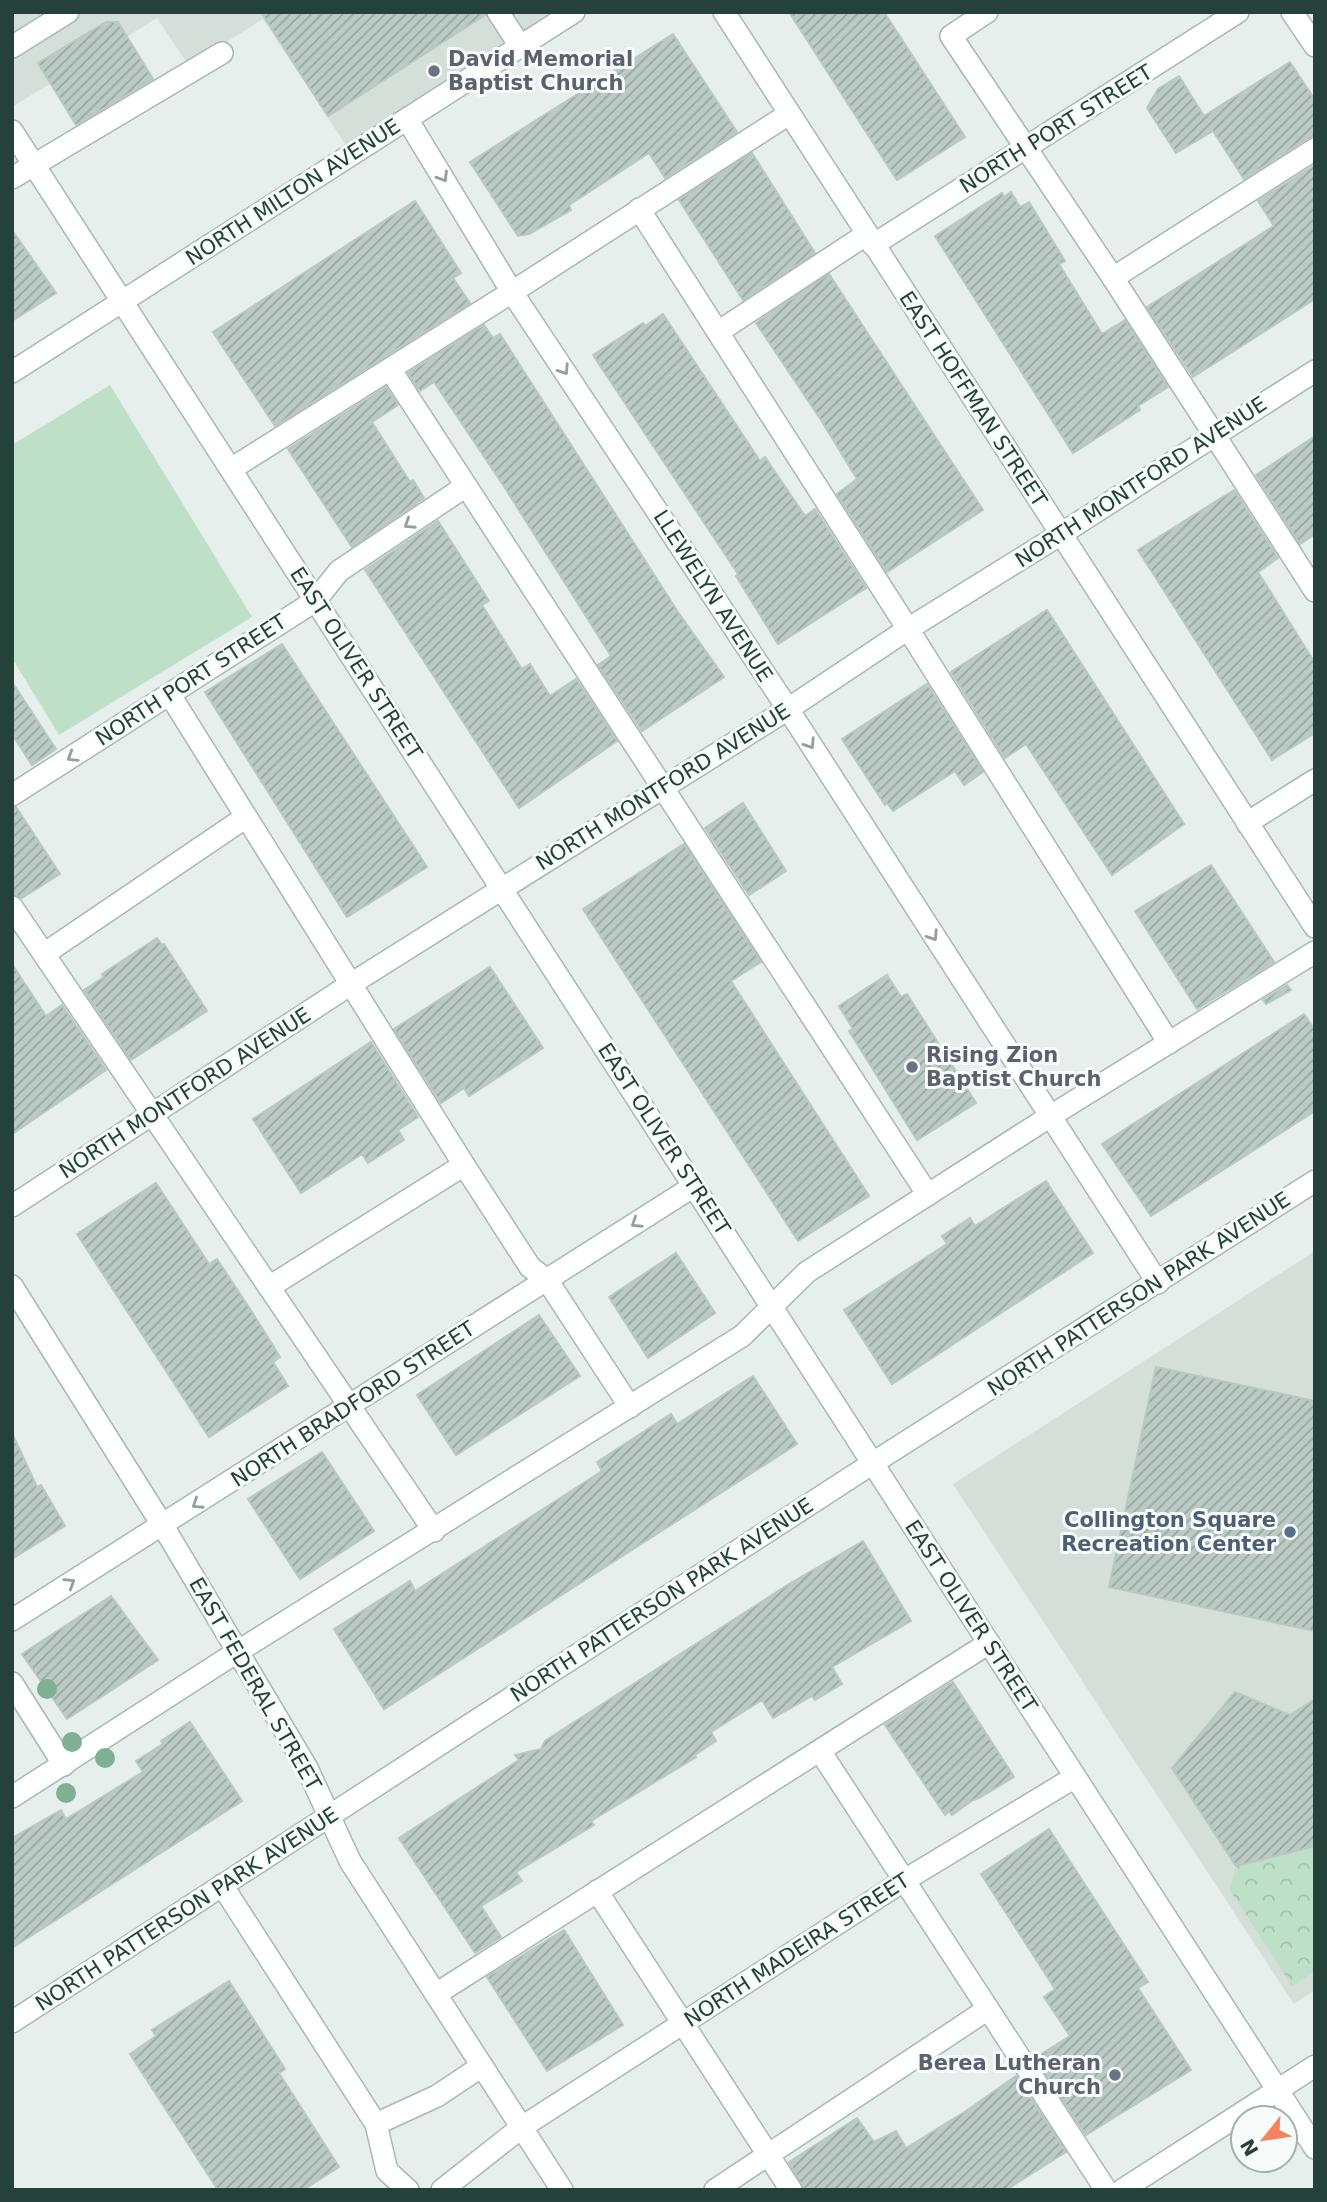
<svg xmlns="http://www.w3.org/2000/svg" width="1327" height="2202" font-family="'DejaVu Sans',sans-serif">
<defs>
<pattern id="forest-crowns" width="20" height="18" patternUnits="userSpaceOnUse" patternTransform="scale(1.75)"><rect width="20" height="18" fill="#bfe0c8"/><path d="M2 6a3 3 0 1 1 6 0M12 15a3 3 0 1 1 6 0" fill="none" stroke="#a4c1ad"/></pattern>
<pattern id="building-hatch" width="6" height="6" patternUnits="userSpaceOnUse" patternTransform="scale(1.75)"><rect width="6" height="6" fill="#bbcac4"/><path d="M-1 1l2-2M0 6l6-6M5 7l2-2" fill="none" stroke="#98a6a0"/></pattern>
</defs>
<rect width="100%" height="100%" fill="#e6efeb"/>
<!-- built -->
<g fill="#d4dfda">
<path d="M12 12H588L357 162 263 19 189 66 157 18 12 107Z"/>
<path d="M1315 1251V1990L1294 2004 953 1484Z"/>
</g>
<!-- grass -->
<path fill="#bfe0c8" d="M110 385 252 617 59 735 12 658V445Z"/>
<!-- forest -->
<path fill="url(#forest-crowns)" d="M1315 1846V1971L1292 1986 1230 1890 1236 1866Z"/>
<!-- building -->
<g fill="url(#building-hatch)" stroke="#b8c9c2" stroke-width="2">
<path d="M261 12H485V15L328 116Z"/>
<path d="M789 12H884L965 137 897 180Z"/>
<path d="M106 22H118L153 79 76 125 38 63Z"/>
<path d="M673 34 737 132 665 178 649 153 569 205 571 210 529 234 518 236 470 162Z"/>
<path d="M1290 62 1315 100V136L1308 138 1244 179 1213 131 1176 153 1147 108 1158 89 1179 76 1204 116Z"/>
<path d="M752 153 815 253 743 300 679 200Z"/>
<path d="M1315 165V299L1193 377 1147 307 1274 226 1258 201Z"/>
<path d="M1011 192 1020 207 1029 202 1065 261 1059 264 1102 334 1125 320 1168 387 1138 406 1140 410 1073 453 935 236 1002 193 1004 197Z"/>
<path d="M415 201 461 273 453 278 470 303 275 426 213 332Z"/>
<path d="M12 230 56 293 12 321Z"/>
<path d="M829 274 983 510 887 572 837 494 857 479 821 420 756 323Z"/>
<path d="M663 314 760 461 765 457 805 516 815 509 866 588 778 644 736 576 738 574 593 355 643 323 645 326Z"/>
<path d="M484 325 493 338 500 334 678 612 724 677 642 731 598 665 611 656 505 488 434 382 420 391 408 373Z"/>
<path d="M386 387 398 405 372 422 410 482 413 480 424 498 352 547 288 449Z"/>
<path d="M1315 436V534L1300 544 1256 475Z"/>
<path d="M1234 490 1278 558 1258 572 1315 663V733L1272 760 1138 550Z"/>
<path d="M438 521 489 601 482 605 520 666 522 669 530 664 550 696 576 679 617 741 519 808 365 570Z"/>
<path d="M1047 610 1184 824 1112 875 1026 744 1005 758 951 672Z"/>
<path d="M282 644 427 867 347 917 205 692Z"/>
<path d="M12 682 56 749 32 765 12 734Z"/>
<path d="M927 684 983 772 964 785 955 771 893 811 887 803 885 805 842 739Z"/>
<path d="M743 803 786 871 749 895 705 828Z"/>
<path d="M16 807 60 874 22 898 12 894V808Z"/>
<path d="M684 844 761 962 731 981 869 1196 798 1241 583 909Z"/>
<path d="M1211 865 1274 962 1197 1009 1135 911Z"/>
<path d="M157 938 162 945 164 944 207 1011 131 1060 84 990 104 977 102 974Z"/>
<path d="M12 964 46 1016 62 1005 106 1070 12 1134Z"/>
<path d="M490 967 543 1048 469 1096 464 1088 441 1103 394 1029Z"/>
<path d="M887 975 901 997 907 994 976 1103 917 1140 849 1031 853 1029 839 1006Z"/>
<path d="M1287 985 1291 990 1266 1004 1263 1000Z"/>
<path d="M1304 1014 1315 1030V1111L1151 1216 1102 1144Z"/>
<path d="M371 1042 418 1117 398 1130 404 1140 368 1163 362 1154 301 1193 253 1119Z"/>
<path d="M1046 1181 1093 1253 892 1384 844 1310 947 1244 942 1236 970 1218 975 1226Z"/>
<path d="M156 1183 209 1264 217 1259 252 1312 280 1357 273 1362 288 1386 209 1437 77 1234Z"/>
<path d="M676 1253 715 1313 648 1358 609 1297Z"/>
<path d="M539 1315 580 1376 456 1455 417 1395Z"/>
<path d="M1156 1367 1315 1401V1631L1109 1587Z"/>
<path d="M753 1376 797 1444 384 1709 334 1629 410 1581 415 1591 551 1504 602 1471 597 1462 671 1414 677 1424Z"/>
<path d="M12 1433 37 1487 41 1485 65 1526 12 1559Z"/>
<path d="M322 1452 374 1531 300 1579 248 1499Z"/>
<path d="M863 1541 911 1621 832 1667 842 1684 815 1700 812 1696 773 1718 762 1700 711 1732 716 1741 695 1755 696 1757 591 1821 594 1825 516 1872 522 1881 481 1906 501 1937 475 1953 399 1838 519 1760 515 1755 541 1749 545 1741 789 1584Z"/>
<path d="M111 1596 158 1660 67 1719 22 1654Z"/>
<path d="M953 1682 1014 1777 979 1798 973 1800 952 1815 949 1811 945 1815 885 1725Z"/>
<path d="M1235 1692 1290 1715 1315 1699V1846L1236 1866 1172 1768Z"/>
<path d="M190 1722 242 1801 12 1948V1838L61 1810 66 1819 143 1772 136 1761 163 1744 161 1741Z"/>
<path d="M1049 1829 1148 1982 1138 1988 1191 2070 1086 2135 1035 2058 1070 2036 1044 1997 1055 1989 981 1874Z"/>
<path d="M564 1930 623 2025 547 2071 487 1977Z"/>
<path d="M229 1981 285 2069 279 2073 339 2167 303 2190H218L130 2054 156 2036 152 2030Z"/>
<path d="M1016 2076 1066 2152 1006 2190H804L789 2162 857 2118 874 2142 896 2131 906 2148 966 2111Z"/>
</g>
<g fill="none" stroke-linecap="round" stroke-linejoin="round">
<defs>
<g id="minor">
<path d="M498 12 520 46"/>
<path d="M724 12 1315 927"/>
<path d="M987 12 951 36 1113 278 1315 591"/>
<path d="M1292 12 1315 46"/>
<path d="M12 47 68 12"/>
<path d="M407 119 512 292 788 709 1158 1283"/>
<path d="M12 131 1315 2148"/>
<path d="M12 178 222 53"/>
<path d="M639 209 908 629 1169 1043"/>
<path d="M873 245 1238 12"/>
<path d="M1113 278 1315 149"/>
<path d="M718 332 867 234"/>
<path d="M390 369 928 1195"/>
<path d="M12 372 574 12"/>
<path d="M231 469 512 292 789 114"/>
<path d="M170 695 464 1165 530 1267 547 1280 630 1407"/>
<path d="M12 795 315 601 339 571 466 486"/>
<path d="M1247 823 1315 780"/>
<path d="M12 907 434 1531"/>
<path d="M44 954 246 817"/>
<path d="M12 1206 351 984 788 709 908 629 1061 534 1315 371"/>
<path d="M12 1286 163 1526 307 1768 350 1861 562 2190"/>
<path d="M269 1287 464 1165"/>
<path d="M12 1620 694 1186"/>
<path d="M12 1683 64 1765"/>
<path d="M820 1751 1106 2190"/>
<path d="M12 1797 237 1652 742 1336 807 1272 1049 1117 1315 952"/>
<path d="M222 1885 376 2124 387 2171 408 2190"/>
<path d="M597 1891 791 2190"/>
<path d="M436 1994 989 1643"/>
<path d="M12 2022 873 1463 1315 1181"/>
<path d="M376 2124 437 2096 482 2066"/>
<path d="M442 2190 522 2127 905 1880 1075 1777"/>
<path d="M715 2190 988 2009"/>
<path d="M1122 2190 1315 2066"/>
</g>
</defs>
<!-- minor casing -->
<use href="#minor" stroke="#a8b8b2" stroke-width="24"/>
<!-- minor -->
<use href="#minor" stroke="#fff" stroke-width="21"/>
</g>
<!-- trees -->
<g fill="#80af93">
<circle cx="47" cy="1689" r="10"/>
<circle cx="72" cy="1742" r="10"/>
<circle cx="105" cy="1758" r="10"/>
<circle cx="66" cy="1793" r="10"/>
</g>
<!-- one-way arrows -->
<defs><path id="oneway-chevron" d="M-2-3.5L2.5 0L-2 3.5" fill="none" stroke-width="1.6" stroke-linecap="round" stroke-linejoin="round" transform="scale(1.75)"/></defs>
<g stroke="#92a09c">
<use href="#oneway-chevron" transform="translate(443 177) rotate(59)"/>
<use href="#oneway-chevron" transform="translate(564 370) rotate(57)"/>
<use href="#oneway-chevron" transform="translate(409 524) rotate(147)"/>
<use href="#oneway-chevron" transform="translate(810 744) rotate(57)"/>
<use href="#oneway-chevron" transform="translate(72 757) rotate(148)"/>
<use href="#oneway-chevron" transform="translate(933 936) rotate(57)"/>
<use href="#oneway-chevron" transform="translate(636 1223) rotate(147)"/>
<use href="#oneway-chevron" transform="translate(197 1504) rotate(147)"/>
<use href="#oneway-chevron" transform="translate(70 1583) rotate(-32)"/>
</g>
<!-- markers -->
<g fill="#6b7280" stroke="#f7fbf9" stroke-width="2.5">
<circle cx="434" cy="71" r="7"/>
<circle cx="912" cy="1067" r="7"/>
<circle cx="1115" cy="2075" r="7"/>
</g>
<circle fill="#5c6f8a" stroke="#f7fbf9" stroke-width="2.5" cx="1290" cy="1532" r="7"/>
<g text-anchor="middle" stroke-width="6" stroke-linejoin="round" paint-order="stroke">
<!-- worship labels -->
<g font-size="21" font-weight="bold" fill="#5b616d" stroke="#f7fbf9" text-anchor="start">
<text x="448" y="66">David Memorial<tspan x="448" dy="24">Baptist Church</tspan></text>
<text x="926" y="1062">Rising Zion<tspan x="926" dy="24">Baptist Church</tspan></text>
<text x="1101" y="2070" text-anchor="end">Berea Lutheran<tspan x="1101" dy="24">Church</tspan></text>
</g>
<!-- street labels -->
<g font-size="21" fill="#24423a" stroke="#f7fbf9">
<text transform="translate(1056 129) rotate(-32)" y="7">NORTH PORT STREET</text>
<text transform="translate(293 192) rotate(-33)" y="7">NORTH MILTON AVENUE</text>
<text transform="translate(973 399) rotate(57)" y="7">EAST HOFFMAN STREET</text>
<text transform="translate(1141 482) rotate(-33)" y="7">NORTH MONTFORD AVENUE</text>
<text transform="translate(713 596) rotate(57)" y="7">LLEWELYN AVENUE</text>
<text transform="translate(356 663) rotate(57)" y="7">EAST OLIVER STREET</text>
<text transform="translate(191 680) rotate(-33)" y="7">NORTH PORT STREET</text>
<text transform="translate(663 787) rotate(-32)" y="7">NORTH MONTFORD AVENUE</text>
<text transform="translate(185 1093) rotate(-33)" y="7">NORTH MONTFORD AVENUE</text>
<text transform="translate(664 1139) rotate(57)" y="7">EAST OLIVER STREET</text>
<text transform="translate(1139 1294) rotate(-33)" y="7">NORTH PATTERSON PARK AVENUE</text>
<text transform="translate(353 1404) rotate(-33)" y="7">NORTH BRADFORD STREET</text>
<text transform="translate(662 1600) rotate(-33)" y="7">NORTH PATTERSON PARK AVENUE</text>
<text transform="translate(971 1616) rotate(57)" y="7">EAST OLIVER STREET</text>
<text transform="translate(255 1684) rotate(60)" y="7">EAST FEDERAL STREET</text>
<text transform="translate(187 1909) rotate(-33)" y="7">NORTH PATTERSON PARK AVENUE</text>
<text transform="translate(797 1950) rotate(-33)" y="7">NORTH MADEIRA STREET</text>
</g>
<!-- service labels -->
<g font-size="21" font-weight="bold" fill="#4e5e75" stroke="#f7fbf9" text-anchor="end">
<text x="1276" y="1527">Collington Square<tspan x="1276" dy="24">Recreation Center</tspan></text>
</g>
</g>
<!-- border -->
<rect width="1327" height="2202" fill="none" stroke="#24423a" stroke-width="28"/>
<!-- north arrow -->
<g transform="translate(1264 2139) rotate(240)"><circle r="33" fill="#f7fbf9" stroke="#a3b1ad" stroke-width="2"/>
<path d="M0-5L12 26L0 18L-12 26Z" fill="#f4845f"/>
<text y="-10" font-size="19" font-weight="bold" text-anchor="middle" fill="#24423a">N</text>
</g>
</svg>
